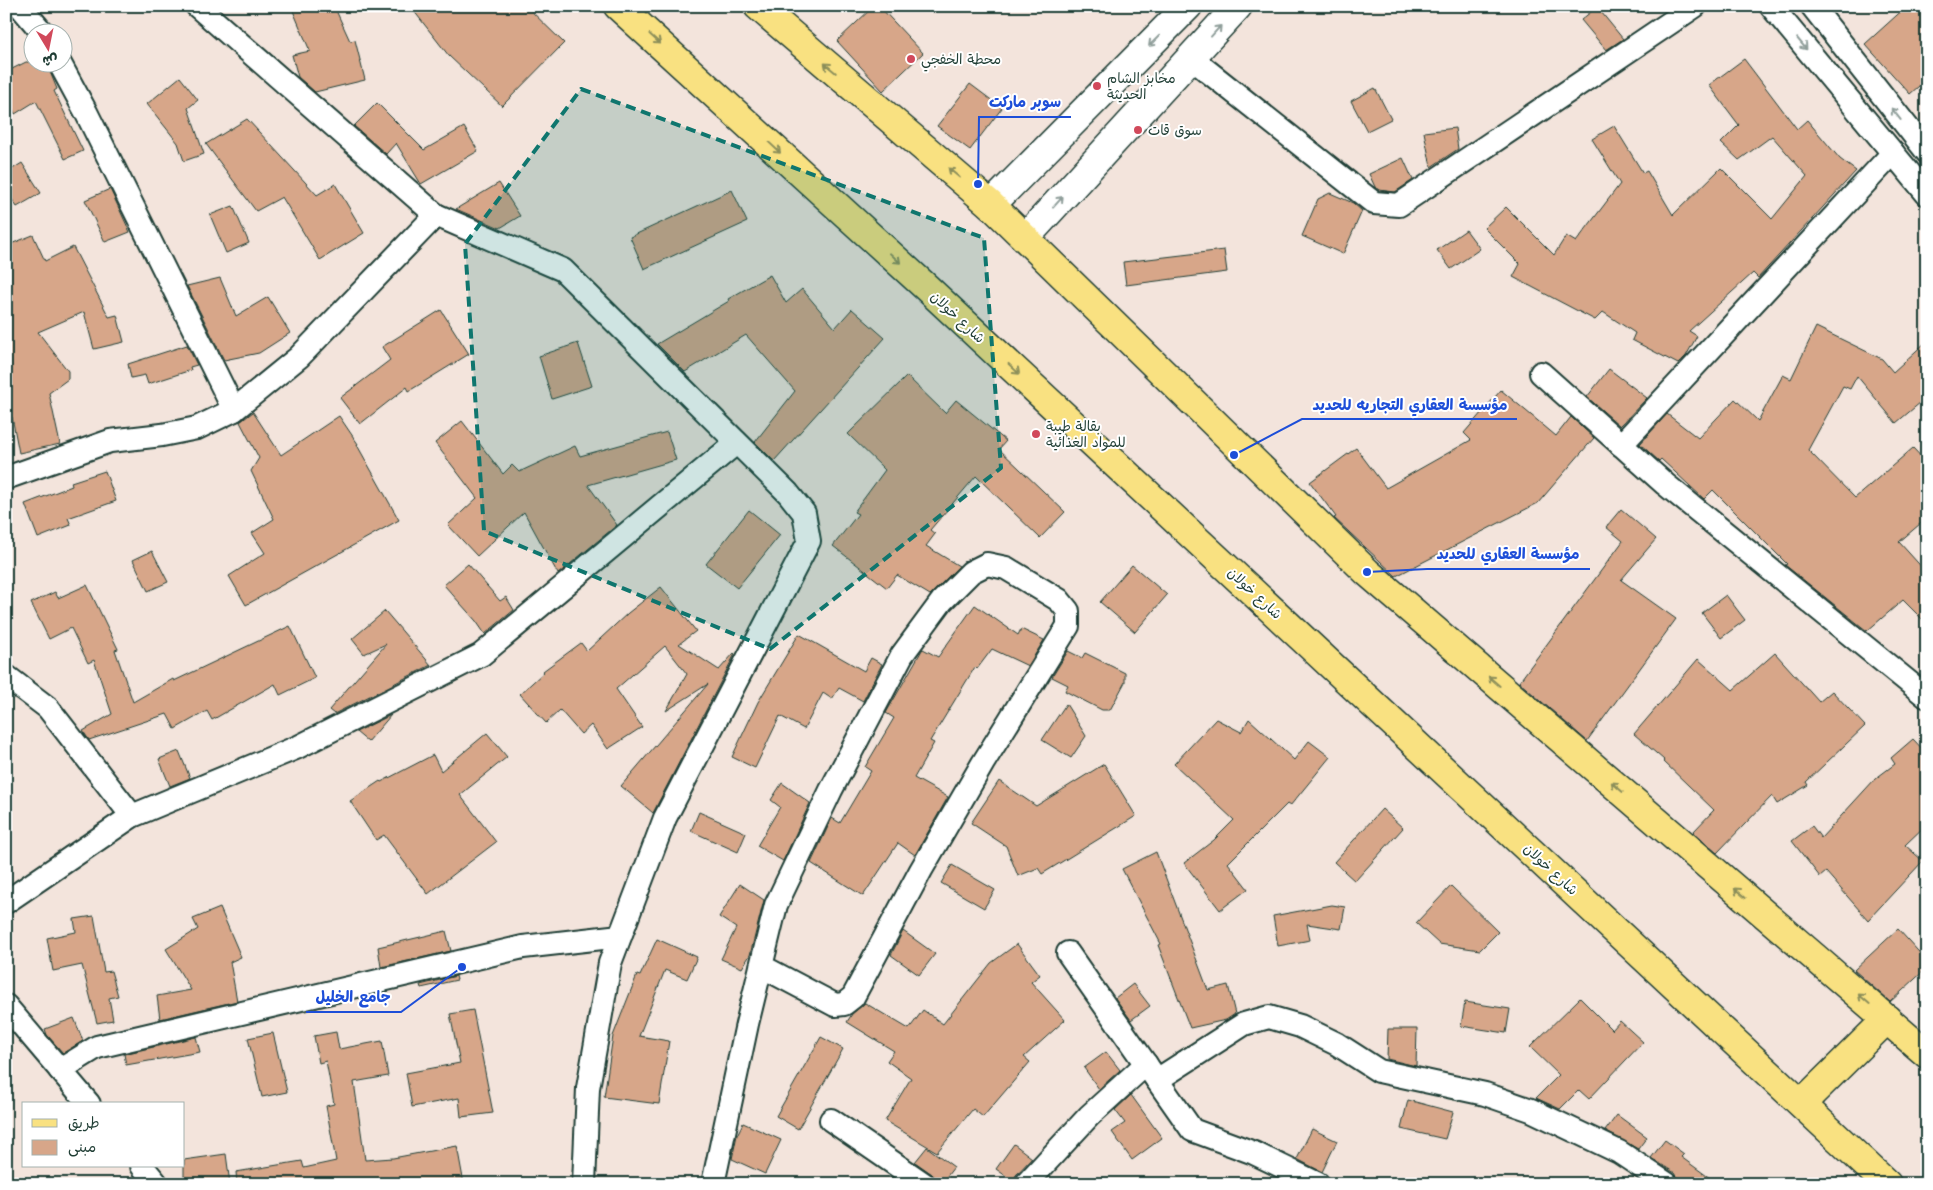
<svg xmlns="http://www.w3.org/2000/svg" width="1933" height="1190" font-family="'Comic Neue','Playpen Sans Arabic',sans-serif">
<rect width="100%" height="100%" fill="#f3e4dc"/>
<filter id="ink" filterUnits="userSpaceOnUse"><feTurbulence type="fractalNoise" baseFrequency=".02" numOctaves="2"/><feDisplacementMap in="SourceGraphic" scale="10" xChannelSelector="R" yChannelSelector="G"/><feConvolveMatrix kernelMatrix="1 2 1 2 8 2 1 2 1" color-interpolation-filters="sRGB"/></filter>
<g filter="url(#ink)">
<!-- building -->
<g fill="#d7a689" stroke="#1f3d34">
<path d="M291 6H334L350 41 355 40 365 80 315 92 298 77 292 55 310 51Z"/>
<path d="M410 6H526L564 43 502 106 449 56Z"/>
<path d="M874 6H879L923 53 883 91 837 41Z"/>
<path d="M1907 6H1927V79L1910 94 1865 44Z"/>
<path d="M1597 7 1623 39 1606 50 1581 20Z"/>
<path d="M1744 59 1797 129 1807 120 1840 159 1856 171 1758 278 1753 273 1689 331 1697 336 1686 356 1678 364 1632 340 1635 333 1603 312 1595 320 1513 277 1520 264 1484 228 1506 207 1554 255 1566 236 1576 242 1620 184 1592 139 1614 126 1643 173 1647 171 1673 215 1721 168 1772 219 1807 176 1772 136 1739 160 1721 143 1739 125 1709 85Z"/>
<path d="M26 62H46L57 89 54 91 83 151 65 159 36 101 15 114 6 94V72Z"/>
<path d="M180 77 198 100 188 108 204 154 184 161 178 143 147 104Z"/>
<path d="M970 84 1002 108 970 150 937 126Z"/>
<path d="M1375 88 1391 119 1367 131 1351 101Z"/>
<path d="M377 103 424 150 464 127 478 151 421 184 396 143 386 154 354 126Z"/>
<path d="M247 119 317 195 335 184 364 233 320 260 282 197 256 211 206 144Z"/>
<path d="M1455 128 1458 149 1431 167 1424 132Z"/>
<path d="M1403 158 1413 180 1395 192 1379 190 1375 187 1369 174Z"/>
<path d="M22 163 41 193 17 207 6 190V173Z"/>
<path d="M499 183 520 216 500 228 456 209Z"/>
<path d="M110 189 130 232 105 242 85 200Z"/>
<path d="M732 190 747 222 644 269 630 237Z"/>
<path d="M1330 193 1353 203 1362 211 1343 254 1302 236 1318 199Z"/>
<path d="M233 206 249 243 226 253 210 215Z"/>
<path d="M1466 230 1480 249 1451 269 1437 250Z"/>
<path d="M33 235 45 261 73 247 109 317 117 315 124 342 94 349 84 312 38 332 68 371V379L49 393 60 444 19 453 12 417 6 418V246Z"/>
<path d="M1224 250 1227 272 1126 285 1123 262Z"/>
<path d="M770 275 786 303 802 289 835 328 852 309 885 338 774 461 755 442 795 391 746 335 685 372 657 344 729 301 728 299Z"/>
<path d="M220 278 236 316 268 297 290 333 259 353 224 360 187 286Z"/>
<path d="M441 310 469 354 409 391 407 387 360 424 340 398 390 360 382 347Z"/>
<path d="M1816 327 1882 359 1893 372 1927 341V397L1896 423 1857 376 1850 389 1843 386 1808 450 1855 498 1913 448 1927 463V518L1899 542 1927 573V624L1903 600 1867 631 1785 565 1787 564 1713 490 1704 499 1661 459 1659 461 1640 444 1667 414 1698 438 1735 399 1758 421 1783 375 1791 379Z"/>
<path d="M578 343 592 386 552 399 539 356Z"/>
<path d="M187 345 197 365 190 367 191 370 148 384 145 375 131 378 128 364Z"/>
<path d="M1609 369 1647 398 1620 426 1587 397Z"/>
<path d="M907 376 945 413 956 400 1006 441 999 449 1065 512 1040 538 976 476 930 530 935 534 926 546 959 566 930 595 897 575 887 588 833 546 858 514 854 512 885 470 848 434Z"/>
<path d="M1501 390 1556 436 1571 417 1594 438 1538 503 1396 576 1334 518 1336 517 1310 482 1356 448 1386 488 1471 440 1464 433Z"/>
<path d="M253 412 281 455 339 416 358 444 357 445 399 520 246 605 229 576 265 553 252 533 274 519 251 471 259 458 240 422Z"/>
<path d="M462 421 503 474 512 465 519 472 575 446 580 456 667 432 676 460 588 485 617 525 558 574 524 512 477 556 448 525 477 498 435 443Z"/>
<path d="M105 471 116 501 68 518 71 525 38 538 25 504 72 486 71 482Z"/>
<path d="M1621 509 1656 539 1621 580 1676 619 1587 741 1519 682 1623 541 1606 527Z"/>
<path d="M749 510 780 535 737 588 706 564Z"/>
<path d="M152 551 168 582 148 591 133 560Z"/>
<path d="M468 564 500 601 506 597 514 610 485 634 476 621 444 585Z"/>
<path d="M1132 565 1167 595 1135 632 1100 602Z"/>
<path d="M87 585 118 649 115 650 133 702 173 679 174 681 290 626 315 678 280 695 275 684 212 720 207 711 175 729 167 714 89 740 83 731 112 714 94 660 88 663 71 628 49 639 31 603 55 592 58 598Z"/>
<path d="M661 587 696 631 679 644 719 670 734 653 735 654 653 813 621 786 708 684 666 711 687 674 665 646 616 689 642 727 608 749 591 725 581 734 560 710 546 723 520 694 544 672 543 671 581 643 587 651 628 613Z"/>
<path d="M1726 595 1745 620 1721 638 1702 613Z"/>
<path d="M975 605 1018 635 1021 629 1044 640 1028 666 992 649 977 669 975 667 930 741 934 743 914 778 948 797 915 855 898 843 863 896 811 863 832 818 840 823 871 771 865 767 894 718 886 713 922 650 923 649 938 657Z"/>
<path d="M385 611 431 665 334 714 329 710 386 644 364 654 352 639Z"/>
<path d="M799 634 864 671 871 658 882 664 863 701 839 688 832 699 823 693 804 729 780 716 755 768 732 757 758 702Z"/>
<path d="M1068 651 1082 658 1085 653 1125 673V682L1110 710H1102L1065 691 1068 685 1052 677Z"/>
<path d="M1775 653 1819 702 1832 691 1865 726 1806 782 1808 785 1777 804 1772 796 1717 853 1693 832 1714 810 1663 761 1664 760 1634 734 1698 659 1733 690Z"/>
<path d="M1066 704 1086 736 1071 758 1042 740Z"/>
<path d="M391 715 368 742 356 732Z"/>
<path d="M1216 719 1241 732 1249 719 1294 760 1309 741 1330 757 1290 806 1287 804 1228 863 1248 889 1220 910 1184 863 1214 840 1234 820 1174 764Z"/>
<path d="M487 733 507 757 460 795 496 842 428 894 384 835 376 840 350 801 380 781 381 782 433 755 441 771Z"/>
<path d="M1913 739 1927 754V824L1905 845 1923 861 1868 920 1826 872 1820 877 1792 841 1812 826 1821 838 1875 779 1895 764 1891 758Z"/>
<path d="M179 751 190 778 170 786 159 759Z"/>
<path d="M1104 764 1136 816 1042 874 1038 868 1018 876 1006 846 971 823 999 781 1036 806Z"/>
<path d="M782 783 810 803 783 861 757 846 780 807 771 800Z"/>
<path d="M1382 809 1403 828 1355 881 1334 862Z"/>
<path d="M699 812 746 833 738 852 691 831Z"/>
<path d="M1156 852 1208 990 1228 985 1235 1014 1226 1020 1190 1028 1158 945 1161 944 1122 869Z"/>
<path d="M952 865 995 890 984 908 941 883Z"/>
<path d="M740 884 764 900 750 955 742 968 721 959 736 928 719 917Z"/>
<path d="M1451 886 1498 932 1480 950 1439 944 1416 923Z"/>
<path d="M1332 905 1345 907 1341 929 1307 924 1310 940 1278 946 1273 916Z"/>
<path d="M220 908 241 957 230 962 237 1001 160 1019 157 996 191 990 166 949 198 929 193 919Z"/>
<path d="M94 916 104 972 111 971 118 996 109 998 113 1020 97 1023 82 965 53 971 47 938 76 932 74 919Z"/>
<path d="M1898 929 1927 961V968L1890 1002 1854 970Z"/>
<path d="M446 931 451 951 381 967 378 947Z"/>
<path d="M903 931 935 954 919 975 891 955Z"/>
<path d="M657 939 697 957 687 979 665 970 639 1036 669 1041 659 1104 604 1097 613 1036 637 975 640 976Z"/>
<path d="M1017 944 1040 975 1031 982 1065 1020 1024 1057 1030 1062 983 1117 973 1109 937 1152 885 1121 911 1078 887 1061 894 1051 847 1022 852 1014 865 1003 909 1029 923 1010 943 1024 991 963Z"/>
<path d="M456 976 457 980 421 988 420 985Z"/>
<path d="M1133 984 1150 1006 1131 1020 1115 998Z"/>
<path d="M1580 998 1612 1030 1620 1021 1643 1042 1589 1099 1579 1090 1560 1109 1536 1098 1559 1075 1530 1047Z"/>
<path d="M1465 1002 1510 1009 1506 1033 1461 1026Z"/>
<path d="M473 1010 493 1113 461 1117 459 1098 412 1107 406 1073 460 1063 450 1014Z"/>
<path d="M74 1018 83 1041 63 1053 47 1035 45 1029Z"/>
<path d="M1388 1029H1417L1416 1066 1387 1059Z"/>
<path d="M336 1032 339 1049 382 1041 388 1076 354 1082 365 1160 393 1158 457 1146 464 1184H237L236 1172 302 1161 304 1168 336 1161 326 1106 334 1104 326 1061 319 1063 314 1036Z"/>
<path d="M273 1033 287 1092 262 1097 248 1038Z"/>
<path d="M196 1037 200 1052 126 1065 124 1054Z"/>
<path d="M821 1037 843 1049 798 1129 776 1116Z"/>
<path d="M1106 1052 1120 1070 1099 1089 1084 1068Z"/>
<path d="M1131 1095 1162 1138 1132 1160 1112 1132 1125 1123 1115 1110Z"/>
<path d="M1408 1100 1453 1112 1445 1139 1401 1129Z"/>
<path d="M1617 1115 1647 1137 1638 1149 1605 1131Z"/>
<path d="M743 1123 781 1140 765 1174 732 1159 737 1135Z"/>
<path d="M1312 1129 1337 1141 1322 1172 1297 1159Z"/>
<path d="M1665 1140 1684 1154 1681 1157 1718 1184H1680L1678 1178 1675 1173 1651 1158Z"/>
<path d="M1014 1144 1032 1158 1016 1175 1013 1181 996 1169Z"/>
<path d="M927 1147 954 1167 941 1184 937 1183 932 1174 915 1162Z"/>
<path d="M226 1154 230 1184H184V1160Z"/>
</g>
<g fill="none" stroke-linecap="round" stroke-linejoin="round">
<defs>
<g id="street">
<path d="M20 6 42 32"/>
<path d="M197 6 436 215 563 270 788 493 804 513 809 541 665 818 610 963 588 1088 584 1184"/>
<path d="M1771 6 1927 194"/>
<path d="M1812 6 1927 152"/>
<path d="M1191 58 1374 203 1399 205 1695 6"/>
<path d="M59 62 86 112 234 410"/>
<path d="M1541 373 1665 484 1927 697"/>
<path d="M1621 445 1893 153"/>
<path d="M6 478 110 441 162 435 197 428 234 410 299 357 436 215"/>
<path d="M6 676 48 708 132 816"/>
<path d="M6 902 132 816 298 747 481 655 736 443"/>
<path d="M1068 953 1192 1130 1254 1153 1318 1184"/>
<path d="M6 1006 89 1104"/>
<path d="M60 1070 97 1047 523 947 620 936"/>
<path d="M1157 1080 1244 1024 1269 1017 1300 1026 1337 1044 1379 1071 1485 1094 1531 1110 1619 1152 1667 1184"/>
<path d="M831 1120 924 1184"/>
<path d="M142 1166 157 1184"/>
<path d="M713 1184 747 1024 776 905 831 790 902 655 942 601 971 572 987 564 1006 568 1059 600 1068 611V626L983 763 921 870 853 997 844 1004 835 1005 761 966"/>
<path d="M1026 1184 1089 1116 1146 1064"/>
</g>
<g id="secondary">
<path d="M991 205 1188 6"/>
<path d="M1025 238 1238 6"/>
</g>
<g id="primary">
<path d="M618 6 927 288 1887 1184"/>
<path d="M758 6 991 205 1367 572 1927 1054"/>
<path d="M1802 1103 1887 1019"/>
</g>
</defs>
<!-- street casing -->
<use href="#street" stroke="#1f3d34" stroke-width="26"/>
<!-- secondary casing -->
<use href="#secondary" stroke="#1f3d34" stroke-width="31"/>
<!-- primary casing -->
<use href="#primary" stroke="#1f3d34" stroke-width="31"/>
<!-- street -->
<use href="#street" stroke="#fff" stroke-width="22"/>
<!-- secondary -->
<use href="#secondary" stroke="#fff" stroke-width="28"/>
<!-- primary -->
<use href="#primary" stroke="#f9e181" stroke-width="28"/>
</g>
<!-- one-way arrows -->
<defs><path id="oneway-shaft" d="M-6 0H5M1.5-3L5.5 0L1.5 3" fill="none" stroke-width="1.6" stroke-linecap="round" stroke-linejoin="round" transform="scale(1.25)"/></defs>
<g stroke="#8f9e9a">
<use href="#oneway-shaft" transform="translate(1216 31) rotate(-48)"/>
<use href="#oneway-shaft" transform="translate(1154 41) rotate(135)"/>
<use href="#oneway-shaft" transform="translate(1802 44) rotate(50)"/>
<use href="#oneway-shaft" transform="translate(1896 114) rotate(-128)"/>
<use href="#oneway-shaft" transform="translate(1058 202) rotate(-48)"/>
</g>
<g stroke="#8c8f5a">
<use href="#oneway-shaft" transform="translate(655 39) rotate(42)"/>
<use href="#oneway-shaft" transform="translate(830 68) rotate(-140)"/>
<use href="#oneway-shaft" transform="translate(775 148) rotate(43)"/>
<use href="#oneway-shaft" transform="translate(954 173) rotate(-140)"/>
<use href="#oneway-shaft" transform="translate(895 258) rotate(43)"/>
<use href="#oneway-shaft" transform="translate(1014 369) rotate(43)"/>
<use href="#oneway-shaft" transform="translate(1494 681) rotate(-139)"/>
<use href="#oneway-shaft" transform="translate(1617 787) rotate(-139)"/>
<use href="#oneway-shaft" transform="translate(1740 893) rotate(-139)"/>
<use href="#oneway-shaft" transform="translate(1864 999) rotate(-139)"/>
</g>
</g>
<!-- marked area -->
<path fill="#0f766e" fill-opacity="0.2" stroke="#0f766e" stroke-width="4" stroke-dasharray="10 6" stroke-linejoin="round" d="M581 89 984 238 1001 468 770 649 484 531 465 244Z"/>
<!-- markers -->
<g fill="#d1495b" stroke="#fff" stroke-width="2">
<circle cx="911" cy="59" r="5"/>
<circle cx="1097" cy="86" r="5"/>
<circle cx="1138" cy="130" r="5"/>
<circle cx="1036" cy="434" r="5"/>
</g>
<g text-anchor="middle" stroke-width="4" stroke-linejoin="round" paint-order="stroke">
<!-- poi labels -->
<g font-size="14" fill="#1f3d34" stroke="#fff" text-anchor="start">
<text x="921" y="64">محطة الخفجي</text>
<text x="1107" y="83">مخابز الشام<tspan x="1107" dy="16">الحديثة</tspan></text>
<text x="1148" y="135">سوق قات</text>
<text x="1046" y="431">بقالة طيبة<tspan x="1046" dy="16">للمواد الغذائية</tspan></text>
</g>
<!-- street labels -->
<g font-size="14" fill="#1f3d34" stroke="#fff">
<text transform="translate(958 317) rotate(43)" y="5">شارع خولان</text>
<text transform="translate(1255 593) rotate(43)" y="5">شارع خولان</text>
<text transform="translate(1551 869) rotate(43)" y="5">شارع خولان</text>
</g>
</g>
<!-- callouts -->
<path fill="none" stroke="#1d4ed8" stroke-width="2" d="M978 184L979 117H1071M1234 455L1302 419H1517M1367 572L1427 569H1590M462 967L401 1012H306"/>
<g fill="#1d4ed8" stroke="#fff" stroke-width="2">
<circle cx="978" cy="184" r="5"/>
<circle cx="1234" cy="455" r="5"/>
<circle cx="1367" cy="572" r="5"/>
<circle cx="462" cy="967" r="5"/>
</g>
<g font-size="15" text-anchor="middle" font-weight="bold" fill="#1d4ed8" stroke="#fff" stroke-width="4" stroke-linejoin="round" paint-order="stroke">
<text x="1025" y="107">سوبر ماركت</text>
<text x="1410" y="410">مؤسسة العقاري التجاريه للحديد</text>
<text x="1508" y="559">مؤسسة العقاري للحديد</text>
<text x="353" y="1002">جامع الخليل</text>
</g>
<!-- margin -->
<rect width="1933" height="1190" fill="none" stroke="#fff" stroke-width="25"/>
<rect x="12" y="12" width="1908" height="1165" fill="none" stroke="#1f3d34" stroke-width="2" filter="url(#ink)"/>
<!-- legend -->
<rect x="22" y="1102" width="162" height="65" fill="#ffffff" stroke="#a5b1ae"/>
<rect x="32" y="1119" width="25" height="8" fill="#f9e181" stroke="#a5b1ae"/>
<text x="68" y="1128" font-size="15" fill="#1f3d34">طريق</text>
<rect x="32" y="1140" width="25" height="15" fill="#d7a689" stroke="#a5b1ae"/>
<text x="68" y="1152" font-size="15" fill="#1f3d34">مبنى</text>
<!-- north arrow -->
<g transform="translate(48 48) rotate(170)"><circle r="24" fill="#ffffff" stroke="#a5b1ae"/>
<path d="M0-4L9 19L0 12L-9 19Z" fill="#d1495b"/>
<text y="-8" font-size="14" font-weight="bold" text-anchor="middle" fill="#1f3d34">ش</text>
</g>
</svg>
